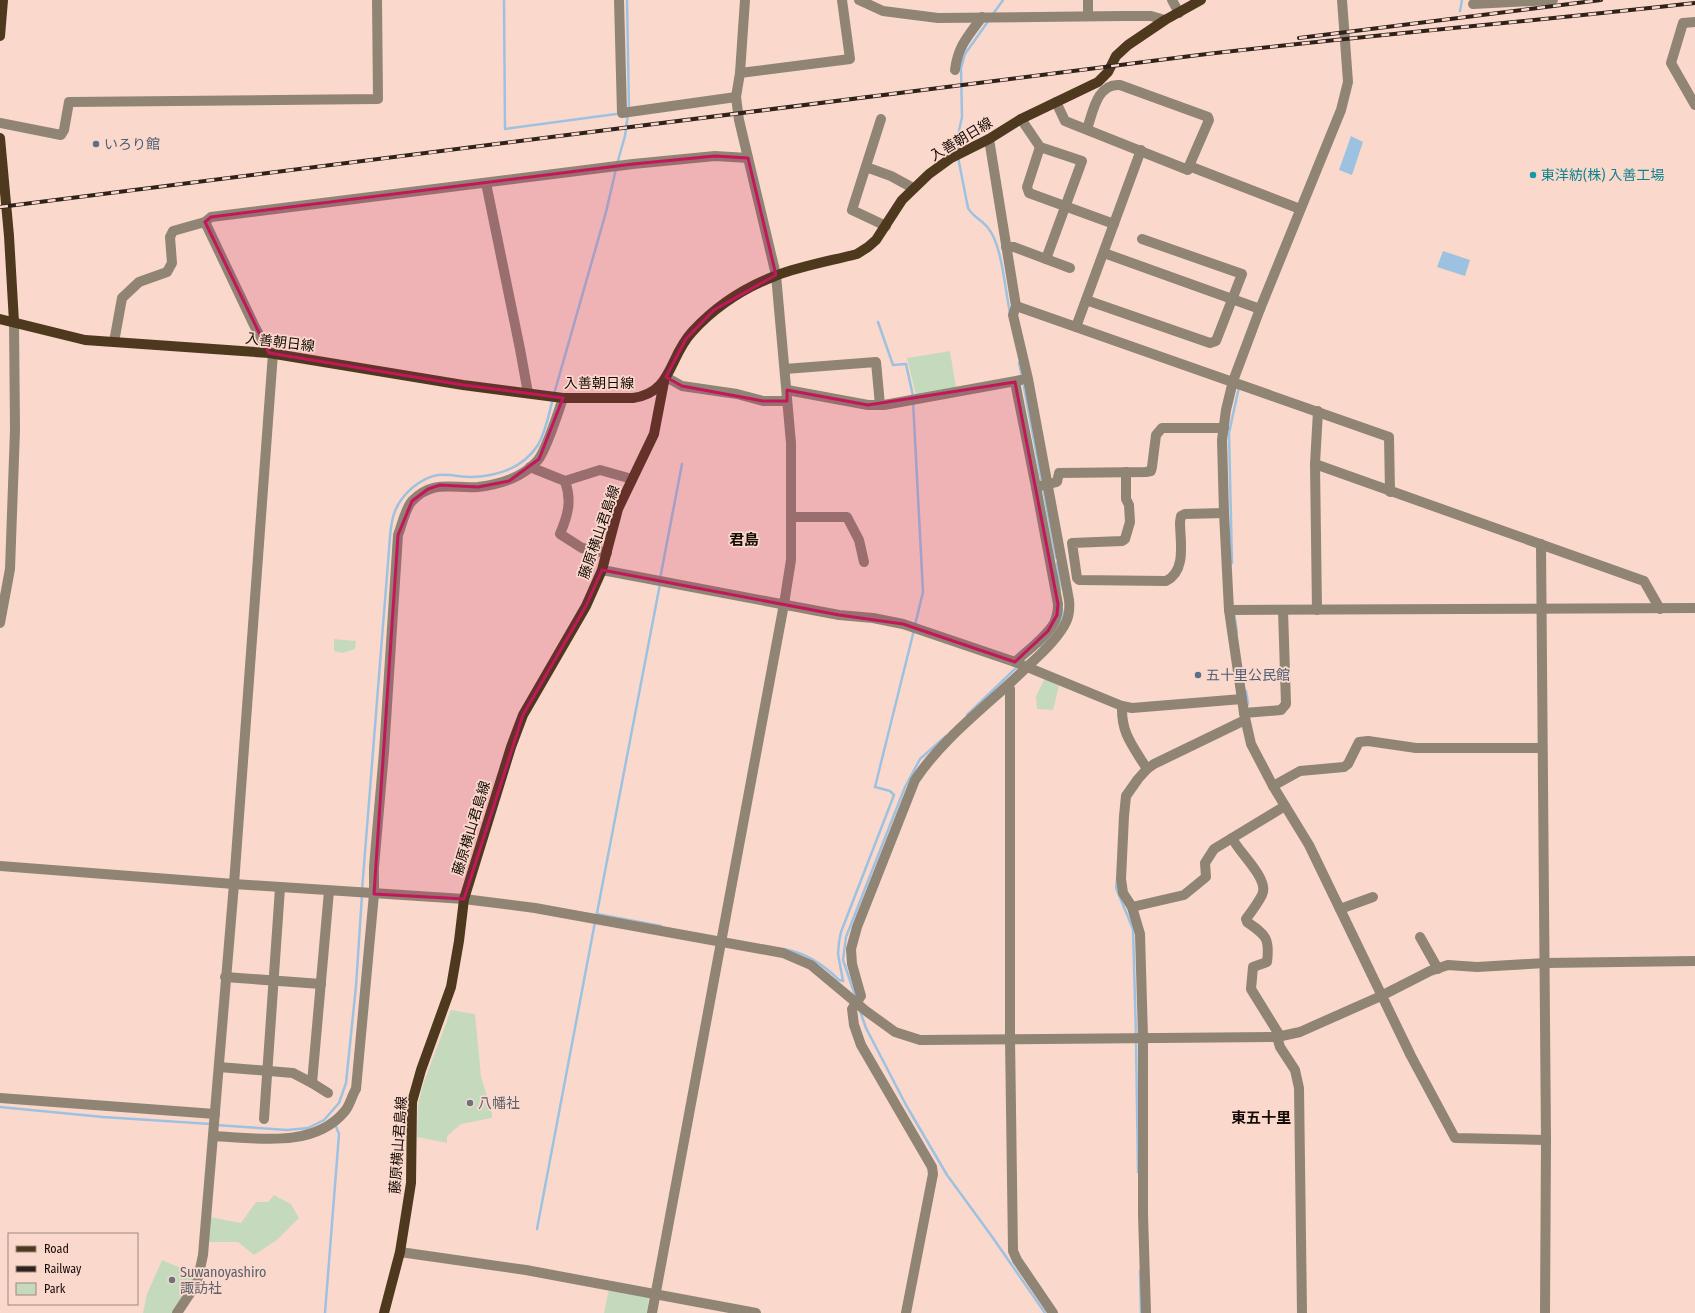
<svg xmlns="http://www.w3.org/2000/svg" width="1695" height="1313" font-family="'Fira Sans Condensed','Noto Sans JP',sans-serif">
<rect width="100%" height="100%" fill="#fad9cc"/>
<!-- green -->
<g fill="#c5dabc">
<path d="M950 351 956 388 916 395 907 358Z"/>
<path d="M334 639 356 641 355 649 343 653 334 651Z"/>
<path d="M1045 678 1059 686 1053 710 1037 709 1036 696Z"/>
<path d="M451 1010 475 1014 481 1076 492 1114V1118L461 1124 447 1136V1143L417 1137 418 1104 424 1082Z"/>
<path d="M274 1195 291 1204 299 1218 277 1240 254 1255 238 1242H209L210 1217 241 1223 256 1202H268Z"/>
<path d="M162 1260 197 1275 175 1313H143L147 1294Z"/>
<path d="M609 1289 649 1297 647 1313H604Z"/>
</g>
<!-- water -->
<g fill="#9dc2e1">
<path d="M1351 136 1363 142 1352 175 1339 170Z"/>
<path d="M1443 251 1470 260 1465 276 1437 267Z"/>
</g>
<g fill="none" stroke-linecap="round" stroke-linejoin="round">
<!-- stream -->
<g stroke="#9dc2e1" stroke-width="2.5">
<path d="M504 0 505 129 616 114"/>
<path d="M627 0 629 109"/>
<path d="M1460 11 1462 0"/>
<path d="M993 14 1003 0"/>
<path d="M958 152 957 140 962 117 961 68 965 54 989 20"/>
<path d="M958 157 968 208C973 217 982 220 988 228 1002 244 1005 290 1010 313"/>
<path d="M617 164 625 136 628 114"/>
<path d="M878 322 893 365 906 364 913 396"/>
<path d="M1019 363 1022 377"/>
<path d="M1023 382 1042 483"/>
<path d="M554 394 606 212 616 169"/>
<path d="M913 401 923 592 915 625"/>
<path d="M1043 488 1056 558"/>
<path d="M1057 563 1060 590"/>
<path d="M1232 563 1229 433 1239 387"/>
<path d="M660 579 682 464"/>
<path d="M1234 612 1237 633"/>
<path d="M1059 623 1063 615 1062 609"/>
<path d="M1041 646 1049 638"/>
<path d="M1246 691 1248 703 1247 706"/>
<path d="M967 715 1018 666"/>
<path d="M1117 880 1116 888 1133 929 1136 1036"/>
<path d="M362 890 389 550C390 537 390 523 395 511 402 494 420 478 438 475 449 474 461 477 472 477 498 476 523 468 538 445 546 431 549 414 553 398"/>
<path d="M597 913 660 584"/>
<path d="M597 914 661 926"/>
<path d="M784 949C806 953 823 964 839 980L843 981 838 954 839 942 841 932 894 795 890 791 875 787 914 630"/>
<path d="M856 998 843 960 846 937 905 787 920 759 946 736"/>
<path d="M860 1011 866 1028 906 1105 947 1175 993 1238 1045 1313"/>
<path d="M1136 1041 1138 1172"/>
<path d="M0 1107 103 1117 211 1124"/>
<path d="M216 1125 287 1130 308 1128 324 1120 339 1103 346 1083 356 986 362 895"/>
<path d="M537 1229 595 922"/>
<path d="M1140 1271 1141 1313"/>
<path d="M325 1313 339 1134 335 1124"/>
</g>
<!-- minor -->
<g stroke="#908475" stroke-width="10">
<path d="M619 0 622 113 736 97"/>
<path d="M859 0 883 11 938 18 1122 16H1151L1165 20"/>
<path d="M1172 0 1179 13"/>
<path d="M1342 0 1348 82 1341 110 1260 309 1233 381 1226 410 1222 440 1224 513 1229 610 1244 713 1251 744 1273 786 1309 845 1411 1056 1455 1138 1546 1140"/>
<path d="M1473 4 1553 0"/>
<path d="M1088 16V0"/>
<path d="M1695 22 1683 23 1671 63 1695 105"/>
<path d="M955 70C958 46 968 36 982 17"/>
<path d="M740 73 850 59 842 0"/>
<path d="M1056 102 1065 121 1188 170 1189 166 1300 209"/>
<path d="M881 119 852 210 886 226"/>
<path d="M1021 119 1040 147 1082 161 1046 259"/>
<path d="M0 123 61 135 64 130 69 102 378 99 377 0"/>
<path d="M1087 129C1093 112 1097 83 1120 85L1208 117 1209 120 1189 166"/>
<path d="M1040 147 1027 187 1029 193 1114 224"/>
<path d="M866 167 891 176 913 188"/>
<path d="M486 183 520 349 528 393"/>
<path d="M205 222 254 325 269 353"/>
<path d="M1006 247H1014L1070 268"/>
<path d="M1104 253 1260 309"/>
<path d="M1086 300 1210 343 1216 341 1242 274 1142 239"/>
<path d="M1016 306 1389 437 1390 492"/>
<path d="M1076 327 1141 150"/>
<path d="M114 342 122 298 139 282 167 272 172 263 170 237 173 231 205 222 211 217 633 164 715 156 748 158"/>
<path d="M785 369 876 362 880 405"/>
<path d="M666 377 682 386 737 394 763 401H787"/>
<path d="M1015 382 1036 487 1057 482 1059 473 1146 472 1151 471 1152 467 1156 435 1162 428H1224"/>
<path d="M787 390 868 405H884L1021 380"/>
<path d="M1315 464 1644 581 1660 609"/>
<path d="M530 467 565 481 600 470 632 479"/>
<path d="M1126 472V499L1129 505 1130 522 1125 539 1122 541 1072 543 1077 578 1079 580 1166 581C1187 571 1180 541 1180 522L1181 516 1185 514 1224 513"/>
<path d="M565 481C572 501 568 515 560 534L582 548 607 553"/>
<path d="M791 517H847L859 540 864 562"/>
<path d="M1541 544 1546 1140 1545 1313"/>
<path d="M602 570 839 615 873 618 903 624 1015 662 1122 706 1132 708 1242 699"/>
<path d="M1229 610 1695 608"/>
<path d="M1317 610 1315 464 1318 411"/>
<path d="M0 623 10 569 15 430 14 322"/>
<path d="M1015 662C1027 651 1047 636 1054 623 1057 617 1058 611 1058 604L1036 487"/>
<path d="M1008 686 1010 689V1038L1013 1251 1017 1260 1053 1313"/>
<path d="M1122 706C1121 734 1133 746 1147 769"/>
<path d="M1244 713 1281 710 1286 704 1283 610"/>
<path d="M1273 786 1300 771 1344 767 1348 764 1359 742 1368 741 1416 748H1541"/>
<path d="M1232 838C1239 853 1270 879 1262 895 1258 903 1252 911 1246 919L1247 922C1266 935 1270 938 1267 962L1253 967 1251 989 1280 1036"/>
<path d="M0 866 234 884 464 899 535 908 783 953 811 965 866 1011 895 1032 920 1040 1277 1037 1300 1032 1381 996 1430 971 1448 965 1477 967 1545 963 1695 961"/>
<path d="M1132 907 1184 895 1206 877 1205 863 1214 849 1285 806"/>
<path d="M1340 909 1373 897"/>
<path d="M1420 937 1438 969"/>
<path d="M225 977 321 984"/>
<path d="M1277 1037 1280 1047 1295 1070 1299 1088 1302 1313"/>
<path d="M219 1067 293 1073 312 1083 329 891"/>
<path d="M312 1083 328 1093"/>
<path d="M0 1098 215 1114"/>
<path d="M264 1119 280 888"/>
<path d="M213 1136C256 1138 314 1149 345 1111 350 1105 352 1095 356 1089L374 894V867L384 752 398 535C402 525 405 509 412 501 433 479 453 489 478 487 501 484 522 478 538 460 547 448 558 413 563 398"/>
<path d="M400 1252 526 1270 756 1313"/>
<path d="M177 1313 197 1283 203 1255 234 884 273 353"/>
<path d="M652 1313 784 604 791 560V443L776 275 739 120 736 97 740 73 745 0"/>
<path d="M906 1313 933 1174 932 1167 861 1045 854 1025 852 1009 861 996 852 964 851 949 857 927 915 780C945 735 991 703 1029 665 1042 653 1055 641 1064 626 1069 618 1070 609 1069 600L1028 379 1013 315 1016 306 989 139"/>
<path d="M1146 1313 1143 1214V1037L1140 934 1132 907 1123 893 1121 879 1124 816 1126 796 1138 779 1147 769 1154 764 1245 720"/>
</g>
<!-- major -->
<g stroke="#4e391f" stroke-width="10">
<path d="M0 36 3 0"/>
<path d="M0 138 9 236 14 322"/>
<path d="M0 319 85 340 269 353 463 385 563 398H633C673 392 668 358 692 332 714 308 744 288 775 276 801 266 830 261 857 254L868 247 876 240 902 200 929 174 951 158 989 139 1021 119 1098 82 1108 72 1116 56 1128 45 1165 20 1201 0"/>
<path d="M384 1313 400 1252 411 1183 412 1102 421 1070 451 987 459 941 464 899 511 747 523 715 586 606 602 570 618 509 654 434 664 382"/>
</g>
<defs>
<g id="rail">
<path d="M1299 38 1601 0"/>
<path d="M0 207 1191 56C1359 36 1527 22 1695 3"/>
</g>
</defs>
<!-- rail casing -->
<use href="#rail" stroke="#2f221d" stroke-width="4"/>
<!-- rail -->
<use href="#rail" stroke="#fad9cc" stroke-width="2.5" stroke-dasharray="8" stroke-linecap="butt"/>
</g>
<!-- marked area -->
<path fill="#c2185b" fill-opacity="0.2" stroke="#c2185b" stroke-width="3" stroke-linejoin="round" d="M715 156 748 158 776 275 714 310 686 339 666 377 682 386 763 401H787V390L868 405 1015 382 1058 604 1057 615 1048 631 1015 662 903 624 839 615 602 570 586 606 523 715 464 899 374 894 398 535 412 501 428 489 440 485 478 487 509 481 539 459 563 398 463 385 269 353 205 222 211 217 633 164Z"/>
<!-- markers -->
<g fill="#5c6f8a" stroke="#fad9cc" stroke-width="1.5">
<circle cx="96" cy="144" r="4"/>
<circle cx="1198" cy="675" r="4"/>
</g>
<circle fill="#0f9aa8" stroke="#fad9cc" stroke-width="1.5" cx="1533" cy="175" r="4"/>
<g fill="#6b7280" stroke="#fad9cc" stroke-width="1.5">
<circle cx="470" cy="1103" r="4"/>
<circle cx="172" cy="1280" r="4"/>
</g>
<g text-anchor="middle" stroke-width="3.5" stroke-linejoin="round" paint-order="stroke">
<!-- street labels -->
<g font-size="14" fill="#160b07" stroke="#fad9cc">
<text transform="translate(961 139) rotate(-31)" y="5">入善朝日線</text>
<text transform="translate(280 342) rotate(7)" y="5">入善朝日線</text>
<text x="599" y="388">入善朝日線</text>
<text transform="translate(599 532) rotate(-71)" y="5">藤原横山君島線</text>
<text transform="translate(471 828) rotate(-73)" y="5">藤原横山君島線</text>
<text transform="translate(398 1145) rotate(-86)" y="5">藤原横山君島線</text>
</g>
<!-- service labels -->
<g font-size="14" fill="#4e5e75" stroke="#fad9cc" text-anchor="start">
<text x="104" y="149">いろり館</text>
<text x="1206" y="680">五十里公民館</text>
</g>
<!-- culture labels -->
<g font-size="14" fill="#0d838f" stroke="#fad9cc" text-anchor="start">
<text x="1541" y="180">東洋紡(株) 入善工場</text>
</g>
<!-- worship labels -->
<g font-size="14" fill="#5b616d" stroke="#fad9cc" text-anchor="start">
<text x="478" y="1108">八幡社</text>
<text x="180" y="1277">Suwanoyashiro<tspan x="180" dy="16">諏訪社</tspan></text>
</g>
<!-- neighbourhood labels -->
<g font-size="15" font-weight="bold" fill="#160b07" stroke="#fad9cc">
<text x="744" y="545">君島</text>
<text x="1261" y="1123">東五十里</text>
</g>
</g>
<!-- legend -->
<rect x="8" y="1233" width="130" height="72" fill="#fad9cc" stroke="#9f877d"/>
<rect x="16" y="1246" width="20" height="6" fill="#4e391f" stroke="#9f877d"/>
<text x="44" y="1253" font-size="12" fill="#160b07">Road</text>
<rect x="16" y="1266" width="20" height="6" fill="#2f221d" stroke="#9f877d"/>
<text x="44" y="1273" font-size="12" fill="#160b07">Railway</text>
<rect x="16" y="1283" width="20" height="12" fill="#c5dabc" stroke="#9f877d"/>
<text x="44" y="1293" font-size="12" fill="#160b07">Park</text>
</svg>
